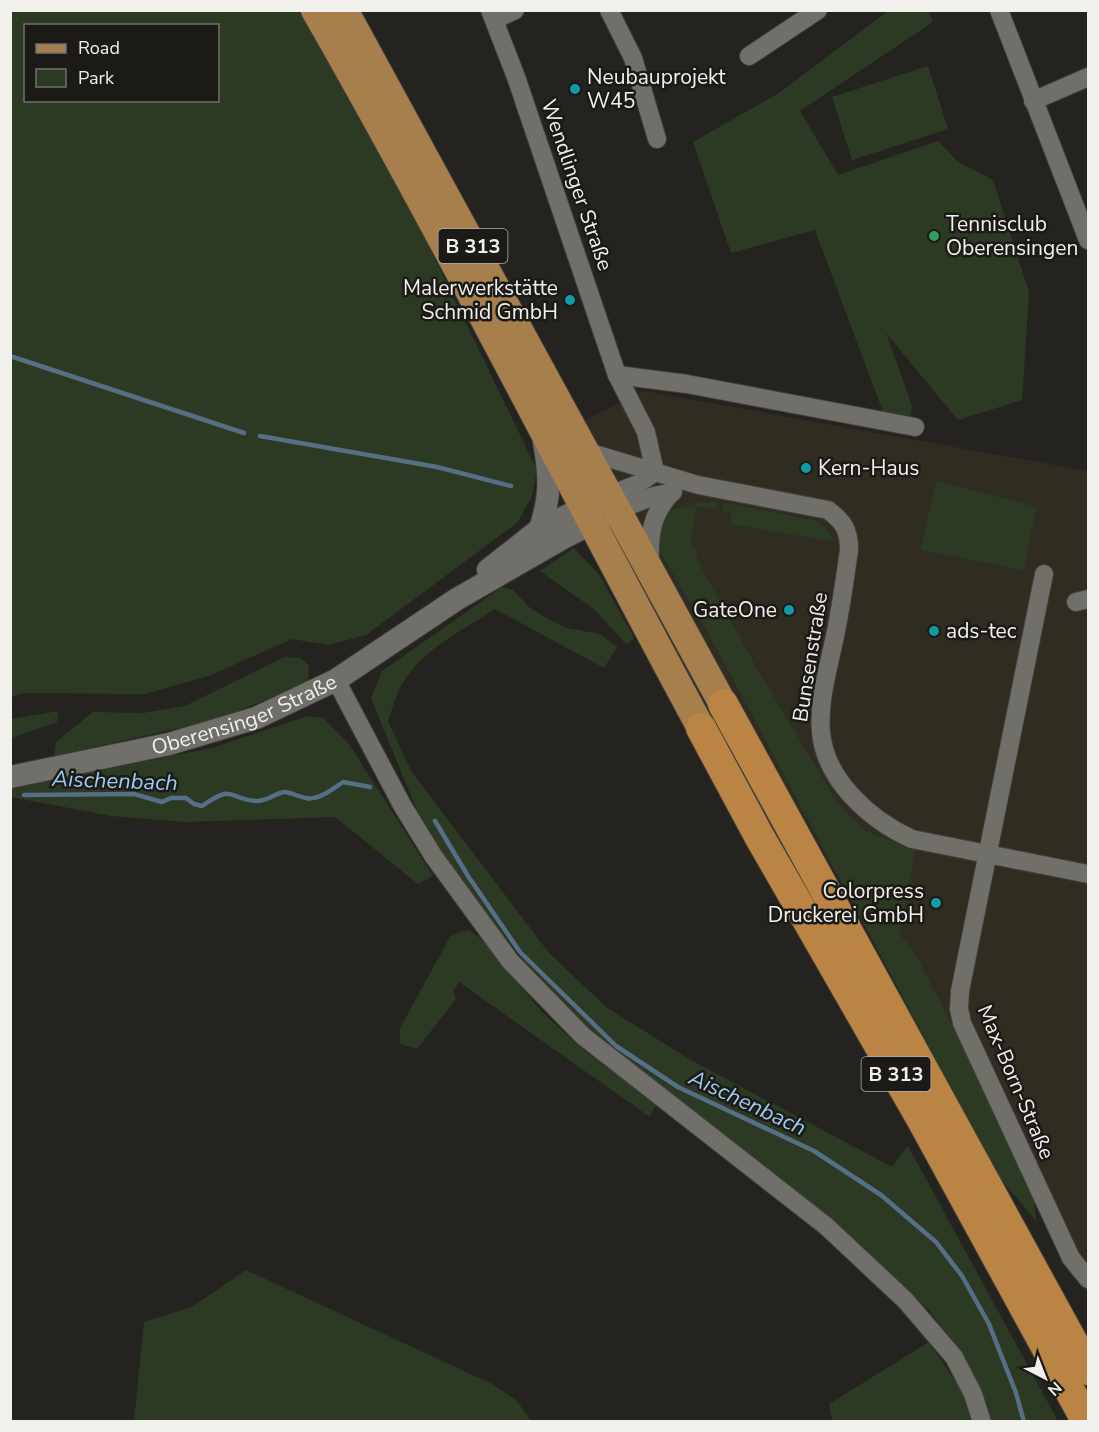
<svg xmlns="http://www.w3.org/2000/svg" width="1099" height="1432" font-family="'Nunito Sans',sans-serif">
<rect width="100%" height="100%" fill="#25231f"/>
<!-- built -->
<path fill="#302c22" d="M644 391 1088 471V1294L1079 1280 899 935 847 895 583 421Z"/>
<!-- green -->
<g fill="#2d3a23" fill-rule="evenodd">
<path d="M10 11H304L419 226 537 470 532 496 518 522 366 635 328 645 292 639 209 676 145 694 23 693 11 697ZM26 26H218V100H26Z"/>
<path d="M888 11H928L933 22 800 111 838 175 938 141 957 161 993 180 1029 292 1022 400 958 420 886 333 912 406 910 421 885 417 815 230 731 253 693 142 779 93Z"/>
<path d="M928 66 948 129 852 160 832 97Z"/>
<path d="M936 481 1036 507 1024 570 921 550Z"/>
<path d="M718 502 716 510 697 506 690 547 698 550 696 558 760 674 837 802 865 831 915 850 900 935 914 951 1033 1184 1036 1221 999 1177 712 640 660 551 657 539 666 512 698 503Z"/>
<path d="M724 503 817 521 826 528 835 542 730 524 732 513 722 510Z"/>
<path d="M574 548 600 576 634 638 627 645 594 609 540 571Z"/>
<path d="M502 587 513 590 529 607 543 616 567 628 600 634 617 647 604 668 495 609C468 627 433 644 412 670 399 684 394 703 388 721L411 771 549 953 606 1007 689 1059 892 1167 908 1146 1058 1421H992L987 1403 963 1356 928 1309 826 1216 582 1023 533 973 451 867 416 808 371 698 382 671Z"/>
<path d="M284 657 301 658 309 666 308 682 219 719 54 756 56 742 93 712 143 713 185 706Z"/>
<path d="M59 711 57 722 11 738V719Z"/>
<path d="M308 716 323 718 349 744 433 876 418 884 335 817 185 822 111 816 11 797V788L212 748Z"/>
<path d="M469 930 480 938 542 1012 582 1049 656 1104 650 1117 459 982 453 991 456 999 417 1049 400 1044V1028L450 937 461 931Z"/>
<path d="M246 1270 492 1384 517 1401 531 1421H134L144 1322 192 1307Z"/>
<path d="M929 1342 964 1394 974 1421H832L829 1404Z"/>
</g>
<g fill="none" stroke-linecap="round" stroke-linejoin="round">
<!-- stream -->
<g stroke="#556f86" stroke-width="4.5">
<path d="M10 356 244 433"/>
<path d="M260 436 437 467 511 486"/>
<path d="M24 795 134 794 162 802 171 798H186L194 804 202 806C236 782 227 800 257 801 267 801 274 794 284 792 290 792 299 797 306 798 318 801 334 788 343 782L370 787"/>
<path d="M435 821 468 876 520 952 616 1046 678 1087 814 1151 881 1195 936 1242 962 1276 989 1324 1016 1393 1024 1422"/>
</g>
<defs>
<g id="minor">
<path d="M490 10 516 77 617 375 646 432 655 472"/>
<path d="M609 10 633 58 657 139"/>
<path d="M999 10 1088 240"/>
<path d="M496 19 515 10"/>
<path d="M749 56 818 10"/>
<path d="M1033 101 1088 77"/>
<path d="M617 375 687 384 915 427"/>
<path d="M585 451 698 485 828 510C844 522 849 530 849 550 845 579 841 608 835 636 829 666 818 701 821 732 825 780 870 820 912 839L1088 874"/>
<path d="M610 495 638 484 655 472"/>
<path d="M618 510 654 496 673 492"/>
<path d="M650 564C649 535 651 515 671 493"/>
<path d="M1044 574 960 991 959 1009 962 1023 1071 1258 1088 1279"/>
<path d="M1076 602 1088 599"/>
<path d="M336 680 402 805 434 857 510 961 583 1036 826 1226 905 1300 954 1357 973 1394 982 1422"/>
</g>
<g id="tertiary">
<path d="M540 529C551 495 550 477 544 442"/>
<path d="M488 570 540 529 597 501"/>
<path id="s1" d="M10 777 169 744 256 718 336 680 457 599 563 538 607 516"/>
</g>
<g id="primary">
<path d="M315 10C450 246 572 489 701 728"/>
<path d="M344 10 723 704"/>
</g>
<g id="trunk">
<path d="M723 704 1088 1370"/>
<path d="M701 728 759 836 922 1120 1087 1422"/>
</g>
</defs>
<!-- minor casing -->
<use href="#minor" stroke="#403f3b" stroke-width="20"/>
<!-- tertiary casing -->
<use href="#tertiary" stroke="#403f3b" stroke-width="24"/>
<!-- primary casing -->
<use href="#primary" stroke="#403f3b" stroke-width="30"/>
<!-- trunk casing -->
<use href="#trunk" stroke="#403f3b" stroke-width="32"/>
<!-- minor -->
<use href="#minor" stroke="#716f69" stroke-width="18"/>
<!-- tertiary -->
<use href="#tertiary" stroke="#716f69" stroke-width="22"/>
<!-- primary -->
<use href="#primary" stroke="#a77f4d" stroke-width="28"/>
<!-- trunk -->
<use href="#trunk" stroke="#b98444" stroke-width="30"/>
</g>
<!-- markers -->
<g fill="#0f9aa8" stroke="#1c1a16" stroke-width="2">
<circle cx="575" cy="89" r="6"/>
<circle cx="570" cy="300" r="6"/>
<circle cx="806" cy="468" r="6"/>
<circle cx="789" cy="610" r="6"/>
<circle cx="934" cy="631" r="6"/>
<circle cx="936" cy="903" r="6"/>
</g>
<circle fill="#2e9e5b" stroke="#1c1a16" stroke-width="2" cx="934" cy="236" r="6"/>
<g text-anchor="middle" stroke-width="5" stroke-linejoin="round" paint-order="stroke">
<!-- shield labels -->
<g fill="#1c1a16" stroke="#b1b0ac" stroke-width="1.5">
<rect x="438.5" y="229" width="69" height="34" rx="4.5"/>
<rect x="861.5" y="1057" width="69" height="34" rx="4.5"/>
</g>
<g font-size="20" font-weight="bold" fill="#f1f0ed">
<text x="473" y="253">B 313</text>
<text x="896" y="1081">B 313</text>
</g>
<!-- poi labels -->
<g font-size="21" fill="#f1f0ed" stroke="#1c1a16" text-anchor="start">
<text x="587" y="84">Neubauprojekt<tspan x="587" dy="24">W45</tspan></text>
<text x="946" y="231">Tennisclub<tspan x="946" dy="24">Oberensingen</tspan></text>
<text x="558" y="295" text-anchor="end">Malerwerkstätte<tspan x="558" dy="24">Schmid GmbH</tspan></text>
<text x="818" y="475">Kern-Haus</text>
<text x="777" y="617" text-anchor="end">GateOne</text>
<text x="946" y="638">ads-tec</text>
<text x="924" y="898" text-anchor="end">Colorpress<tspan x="924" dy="24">Druckerei GmbH</tspan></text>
</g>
<!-- street labels -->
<g font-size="21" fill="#f1f0ed" stroke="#1c1a16">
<text transform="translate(577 185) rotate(71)" y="7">Wendlinger Straße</text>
<text transform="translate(810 657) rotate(-81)" y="7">Bunsenstraße</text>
<text dy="7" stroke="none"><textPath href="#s1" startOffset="243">Oberensinger Straße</textPath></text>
<text transform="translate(1016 1082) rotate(67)" y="7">Max-Born-Straße</text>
</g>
<!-- water labels -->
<g font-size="22" font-style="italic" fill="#9ccbf5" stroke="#1c1a16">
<text transform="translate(115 780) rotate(2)" y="8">Aischenbach</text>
<text transform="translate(748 1102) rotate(25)" y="8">Aischenbach</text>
</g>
</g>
<!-- border -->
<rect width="1099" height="1432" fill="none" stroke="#f1f0ed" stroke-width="24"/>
<!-- legend -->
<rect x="24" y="24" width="195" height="78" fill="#1c1a16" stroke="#71706c" stroke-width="1.5"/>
<rect x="36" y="44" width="30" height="9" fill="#a77f4d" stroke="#71706c" stroke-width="1.5"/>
<text x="78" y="54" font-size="18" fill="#f1f0ed">Road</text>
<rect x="36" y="69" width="30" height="18" fill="#2d3a23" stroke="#71706c" stroke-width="1.5"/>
<text x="78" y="84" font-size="18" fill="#f1f0ed">Park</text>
<!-- north arrow -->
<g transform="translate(1045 1378) rotate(138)" stroke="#1c1a16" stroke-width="4.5" paint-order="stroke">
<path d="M0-4.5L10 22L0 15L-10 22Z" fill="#f1f0ed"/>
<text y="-9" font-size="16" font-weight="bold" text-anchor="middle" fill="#f1f0ed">N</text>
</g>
</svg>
